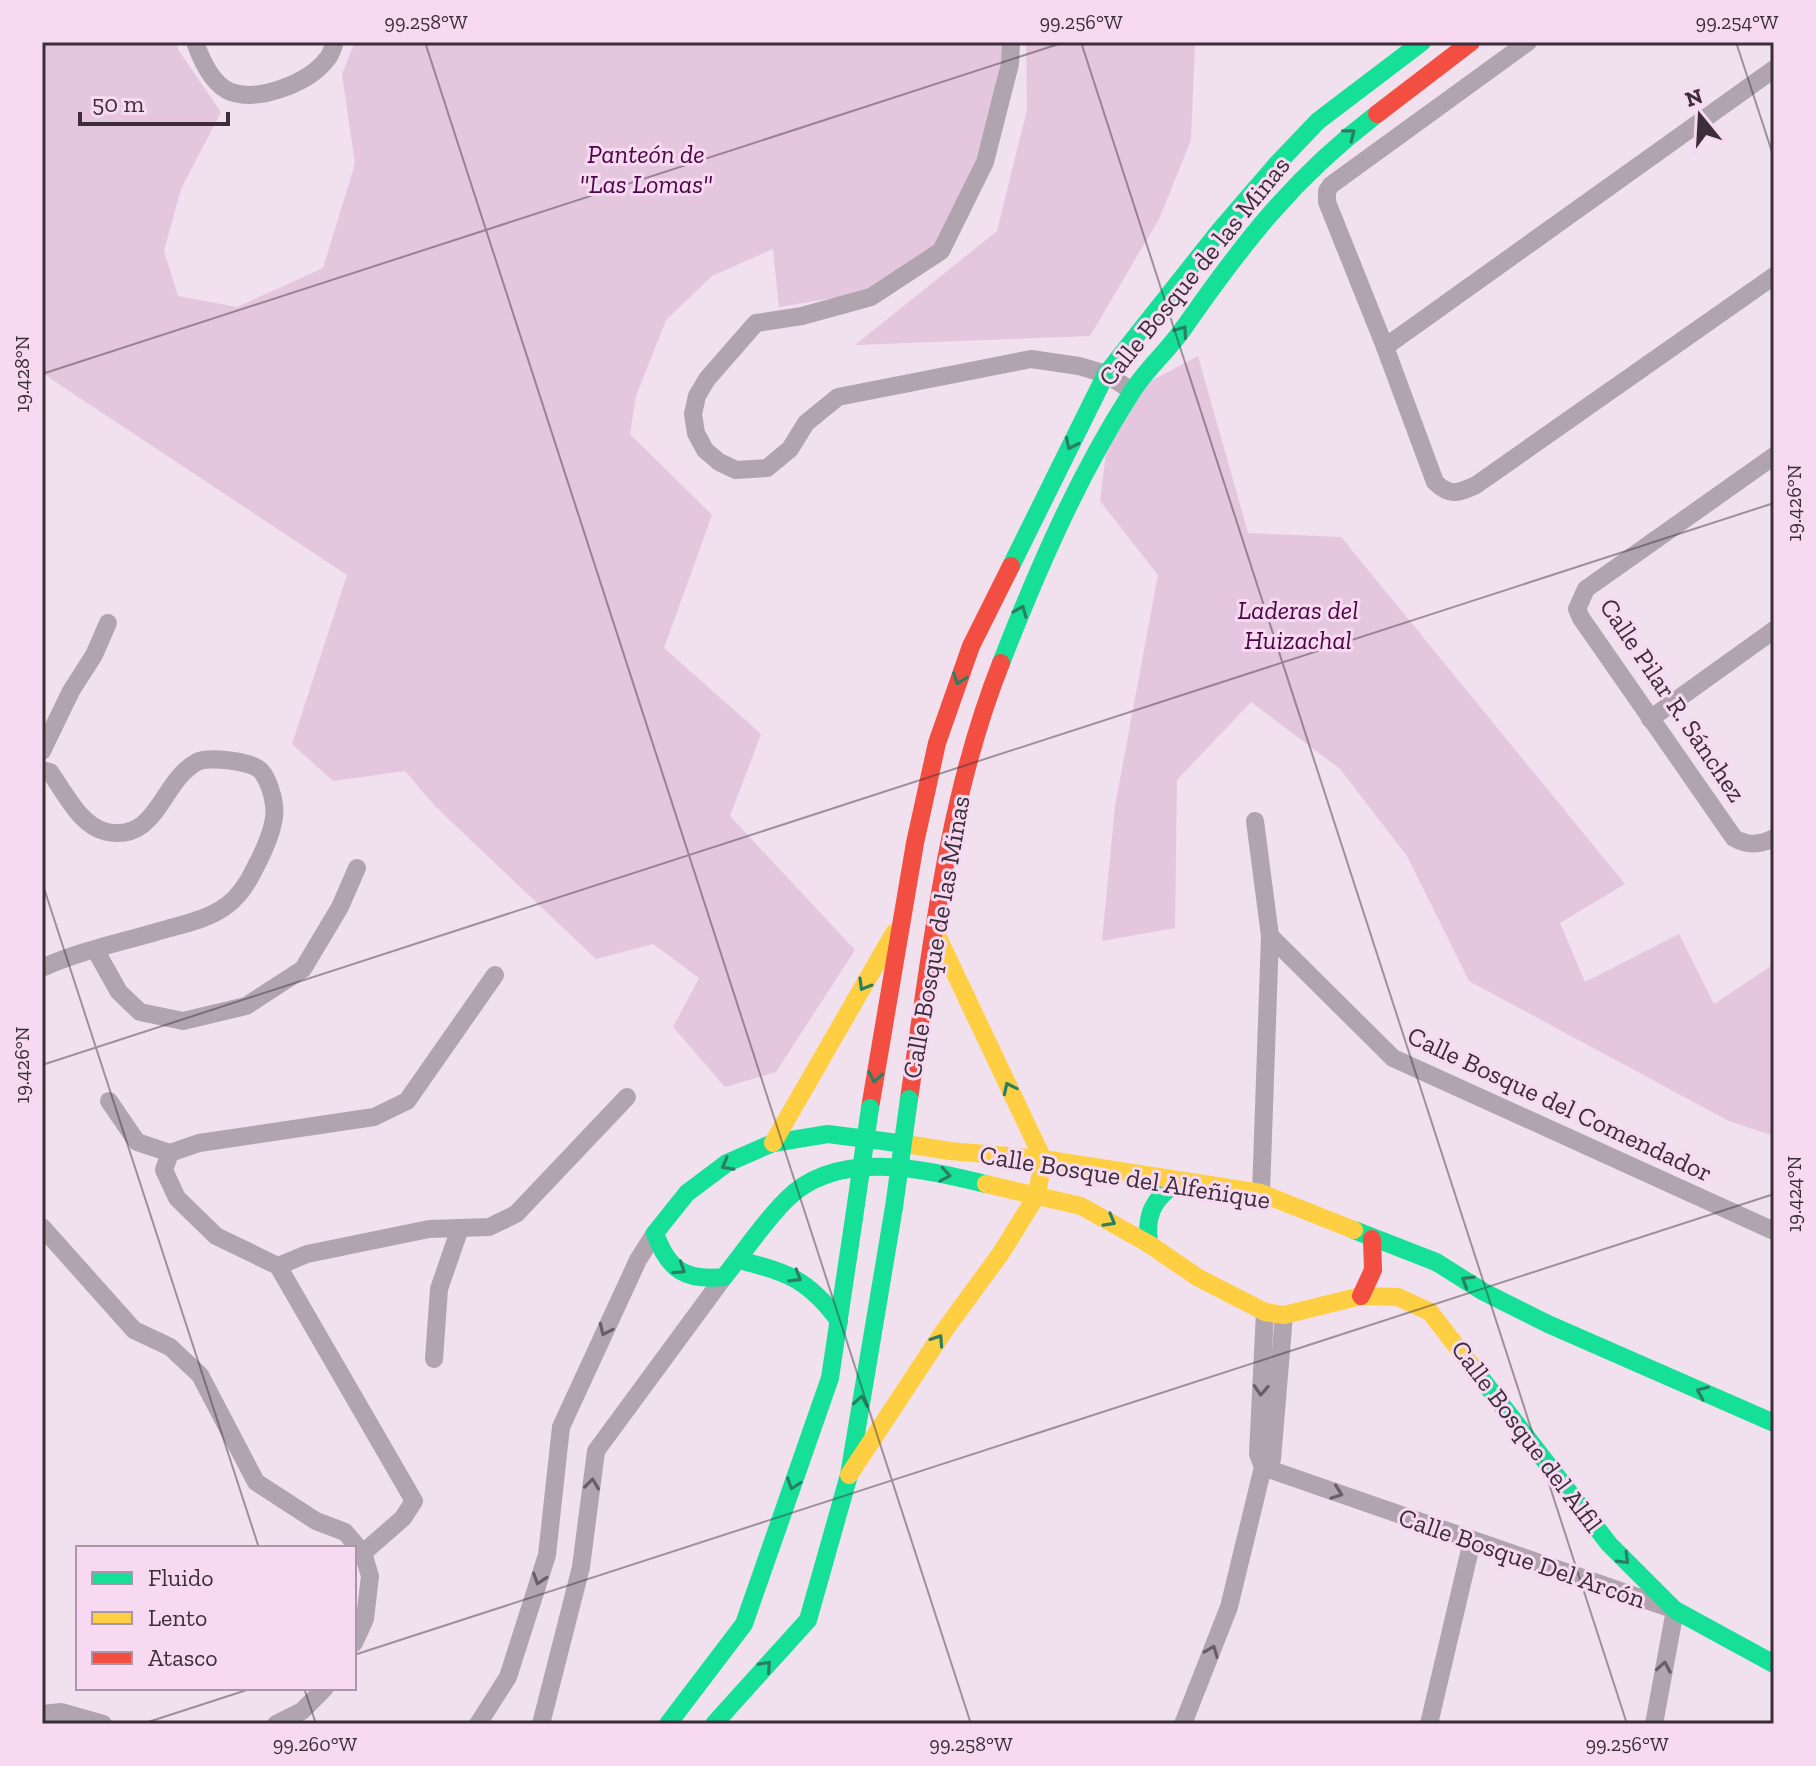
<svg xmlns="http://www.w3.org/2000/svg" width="1816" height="1766" font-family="'Zilla Slab',serif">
<rect width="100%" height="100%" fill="#f1e0ed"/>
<!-- green -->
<g fill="#e5c6df">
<path d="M42 42H176L179 51 221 112 181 189 164 251 178 296 237 307 323 268 355 164 342 74 355 42H1003L1002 65 976 159 935 245 864 293 779 307 773 249 712 276 666 320 636 396 630 434 712 515 664 648 761 734 730 816 855 950 776 1072 725 1087 673 1027 699 978 653 944 596 959 436 807 405 771 333 781 292 744 347 575 42 373Z"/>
<path d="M1026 42H1195L1191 140 1159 219 1090 336 855 345 997 231 1027 110Z"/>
<path d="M1198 356 1248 533 1341 537 1625 884 1560 923 1585 982 1679 934 1714 1004 1774 964V1136L1729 1121 1469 981 1407 856 1340 769 1251 702 1177 780 1175 928 1102 941 1115 806 1158 575 1100 501 1109 429 1132 391Z"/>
</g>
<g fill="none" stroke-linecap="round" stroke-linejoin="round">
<!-- street -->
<g stroke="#b0a5ae" stroke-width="18">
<path d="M195 42C201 59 212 85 231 92 259 102 309 83 327 59 331 55 333 47 335 42"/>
<path d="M1011 42 1010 64 985 162 941 251 871 297 802 316 756 323 707 379 697 396 693 414 696 433 705 450 719 462 736 470 767 468 790 449 806 423 838 397 1031 359 1079 366 1106 374 1132 391"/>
<path d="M1528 42 1331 185 1327 191V202L1385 347 1435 482C1450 497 1458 493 1476 485L1774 276"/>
<path d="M1385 347 1774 69"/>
<path d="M1774 456 1586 589 1577 609 1581 618 1734 838C1748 846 1760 845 1774 838"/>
<path d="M1650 719 1774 630"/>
<path d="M42 751 71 691 94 655 108 623"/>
<path d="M42 770 50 772C65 793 81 827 107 832 158 842 161 781 197 762 208 756 252 761 261 771 268 779 273 795 274 805 277 824 264 851 255 868 248 883 240 896 226 906 210 918 188 923 170 928 131 940 77 951 42 968"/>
<path d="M1255 821 1270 936 1261 1193"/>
<path d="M1270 936 1393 1058 1774 1231"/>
<path d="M96 951 119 992 140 1012 183 1021 246 1006 303 969 340 907 357 868"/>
<path d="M109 1101 137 1142 170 1153"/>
<path d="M42 1227 134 1330 170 1347 200 1375 256 1482 316 1521 345 1532 363 1553 370 1576 365 1619 354 1643"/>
<path d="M278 1266 307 1254 429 1229 489 1227 516 1214 627 1097"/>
<path d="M434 1359 439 1289 460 1228"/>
<path d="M1263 1467 1675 1610 1654 1724"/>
<path d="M1263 1467 1258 1454 1265 1312"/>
<path d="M363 1553 403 1518 414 1501 278 1266 216 1236 177 1198 164 1170 170 1153 199 1143 374 1117 407 1101 495 975"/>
<path d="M42 1714 61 1712 103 1724"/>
<path d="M276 1724 302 1711 325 1688"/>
<path d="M478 1724 508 1677 547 1555 561 1427 638 1260 655 1233"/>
<path d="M541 1724 581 1567 596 1451 724 1277"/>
<path d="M1183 1724 1229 1607 1263 1467 1272 1459 1284 1315"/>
<path d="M1429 1724 1472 1541"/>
</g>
<!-- fast -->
<g stroke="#16e098" stroke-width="18">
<path d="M1011 566 1106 374 1220 230 1276 165 1318 121 1422 42"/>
<path d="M1001 663C1037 571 1077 478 1130 395 1144 371 1167 352 1183 329 1243 243 1293 178 1377 114"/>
<path d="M906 1144 828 1134 773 1143 727 1163 687 1193 655 1233C668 1270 685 1281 724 1277 744 1252 763 1223 786 1200 837 1148 923 1169 986 1184"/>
<path d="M1354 1230 1436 1262 1484 1292 1548 1324 1774 1423"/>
<path d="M1149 1244C1145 1213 1154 1198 1179 1181"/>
<path d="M738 1260C786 1271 809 1280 839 1321"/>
<path d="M1471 1365 1609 1544 1675 1610 1774 1664"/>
<path d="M668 1724 744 1624 830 1378 854 1218"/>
<path d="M714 1724 808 1620 849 1475 894 1207"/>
</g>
<!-- slow -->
<g stroke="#ffcf43" stroke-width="18">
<path d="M773 1143 894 933"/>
<path d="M906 1144 950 1151 1043 1159 1261 1193 1354 1230"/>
<path d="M986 1184 1081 1206 1149 1244 1197 1277 1265 1312 1284 1315 1361 1296 1398 1297 1430 1312 1471 1365"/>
<path d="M849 1475 944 1331 1001 1253 1037 1195 1043 1159 934 929"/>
</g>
<!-- jam -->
<g stroke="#f24e42" stroke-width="18">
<path d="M1377 114 1471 42"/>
<path d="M909 1099C931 952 946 802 1001 663"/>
<path d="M870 1108 915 843 937 743 971 646 1011 566"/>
<path d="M1361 1296 1373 1270 1372 1239"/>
</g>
<!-- fast-bridge -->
<g stroke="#16e098" stroke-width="18">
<path d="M894 1207 909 1099"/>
<path d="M854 1218 870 1108"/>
</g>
</g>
<!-- one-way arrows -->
<defs><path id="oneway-chevron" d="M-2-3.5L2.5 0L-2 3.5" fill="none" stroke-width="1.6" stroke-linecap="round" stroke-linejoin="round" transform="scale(2)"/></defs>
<g stroke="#2a7f63">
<use href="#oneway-chevron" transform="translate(1350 134) rotate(-38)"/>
<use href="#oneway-chevron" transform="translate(1182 331) rotate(-55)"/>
<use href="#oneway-chevron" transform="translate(1071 444) rotate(116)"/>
<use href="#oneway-chevron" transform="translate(1021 611) rotate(-68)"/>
<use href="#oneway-chevron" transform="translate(959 679) rotate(109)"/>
<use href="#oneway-chevron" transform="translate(864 985) rotate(120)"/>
<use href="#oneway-chevron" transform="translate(875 1077) rotate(100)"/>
<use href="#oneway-chevron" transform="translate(1009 1088) rotate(-115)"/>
<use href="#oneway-chevron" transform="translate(727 1165) rotate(151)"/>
<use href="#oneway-chevron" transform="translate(945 1175) rotate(10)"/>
<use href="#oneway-chevron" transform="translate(1110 1221) rotate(29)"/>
<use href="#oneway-chevron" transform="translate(680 1269) rotate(33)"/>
<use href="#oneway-chevron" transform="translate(796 1277) rotate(31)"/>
<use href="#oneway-chevron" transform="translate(1467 1281) rotate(-148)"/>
<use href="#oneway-chevron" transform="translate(938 1340) rotate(-56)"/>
<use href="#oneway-chevron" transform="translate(1702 1392) rotate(-157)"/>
<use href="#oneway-chevron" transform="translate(861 1401) rotate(-80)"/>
<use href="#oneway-chevron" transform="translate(793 1484) rotate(109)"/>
<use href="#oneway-chevron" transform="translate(1624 1559) rotate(45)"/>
<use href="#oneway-chevron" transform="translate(766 1666) rotate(-48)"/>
</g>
<g stroke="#695e67">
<use href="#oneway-chevron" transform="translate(605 1330) rotate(115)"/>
<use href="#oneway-chevron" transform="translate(1261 1390) rotate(93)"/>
<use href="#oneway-chevron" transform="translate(592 1484) rotate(-83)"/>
<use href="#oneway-chevron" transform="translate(1337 1493) rotate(20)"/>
<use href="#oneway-chevron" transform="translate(539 1579) rotate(108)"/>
<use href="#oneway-chevron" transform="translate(1212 1651) rotate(-69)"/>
<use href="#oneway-chevron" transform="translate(1664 1667) rotate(-80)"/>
</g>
<!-- ticks -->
<path fill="none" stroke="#3a2f38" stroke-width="2" stroke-opacity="0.45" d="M425 42 971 1724M1081 42 1627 1724M1736 42 1774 158M42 374 1065 42M42 882 259 1548M42 1065 1774 503M354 1655 1774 1194M304 1688 316 1724M142 1724 253 1688"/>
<g text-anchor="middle" stroke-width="6" stroke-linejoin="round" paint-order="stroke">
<!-- park labels -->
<g font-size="26" font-style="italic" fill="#4a0544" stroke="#f7daf1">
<text x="646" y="163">Panteón de<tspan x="646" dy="30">"Las Lomas"</tspan></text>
<text x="1298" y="619">Laderas del<tspan x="1298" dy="30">Huizachal</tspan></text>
</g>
<!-- street labels -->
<g font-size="26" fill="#3a2f38" stroke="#f7daf1">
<text transform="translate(1194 271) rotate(-51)" y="9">Calle Bosque de las Minas</text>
<text transform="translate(1673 700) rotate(56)" y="9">Calle Pilar R. Sánchez</text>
<text transform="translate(936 937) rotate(-80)" y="9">Calle Bosque de las Minas</text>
<text transform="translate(1560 1104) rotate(25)" y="9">Calle Bosque del Comendador</text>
<text transform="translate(1125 1177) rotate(9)" y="9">Calle Bosque del Alfeñique</text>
<text transform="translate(1527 1436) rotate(53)" y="9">Calle Bosque del Alfil</text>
<text transform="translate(1522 1558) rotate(19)" y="9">Calle Bosque Del Arcón</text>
</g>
</g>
<!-- border -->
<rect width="1816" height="1766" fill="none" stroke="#f7daf1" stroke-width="88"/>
<!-- legend -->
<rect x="76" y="1546" width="280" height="144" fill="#f7daf1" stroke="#ab96a7" stroke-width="2"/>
<rect x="92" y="1572" width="40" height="12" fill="#16e098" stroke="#ab96a7" stroke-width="2"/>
<text x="148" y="1586" font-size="24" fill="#3a2f38">Fluido</text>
<rect x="92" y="1612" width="40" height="12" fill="#ffcf43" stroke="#ab96a7" stroke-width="2"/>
<text x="148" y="1626" font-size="24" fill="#3a2f38">Lento</text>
<rect x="92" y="1652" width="40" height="12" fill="#f24e42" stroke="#ab96a7" stroke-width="2"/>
<text x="148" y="1666" font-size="24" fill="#3a2f38">Atasco</text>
<!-- north arrow -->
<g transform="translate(1700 116) rotate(342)" stroke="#f7daf1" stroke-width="6" paint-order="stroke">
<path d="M0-6L14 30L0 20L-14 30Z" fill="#3a2f38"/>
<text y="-12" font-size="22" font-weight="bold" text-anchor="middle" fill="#3a2f38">N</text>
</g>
<!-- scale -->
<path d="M80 112v12h148v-12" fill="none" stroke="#3a2f38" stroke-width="4"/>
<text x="92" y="112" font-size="24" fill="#3a2f38" stroke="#f7daf1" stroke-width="6" paint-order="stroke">50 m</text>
<rect x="44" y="44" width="1728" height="1678" fill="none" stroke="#3a2f38" stroke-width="3"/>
<g font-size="20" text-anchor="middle" fill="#3a2f38">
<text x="426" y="29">99.258°W</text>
<text x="1081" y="29">99.256°W</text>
<text x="1737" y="29">99.254°W</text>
<text transform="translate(22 374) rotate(-90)" y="7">19.428°N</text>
<text transform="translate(1794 503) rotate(-90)" y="7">19.426°N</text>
<text transform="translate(22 1065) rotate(-90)" y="7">19.426°N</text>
<text transform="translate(1794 1194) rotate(-90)" y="7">19.424°N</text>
<text x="315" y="1751">99.260°W</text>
<text x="971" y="1751">99.258°W</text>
<text x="1627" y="1751">99.256°W</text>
</g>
</svg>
